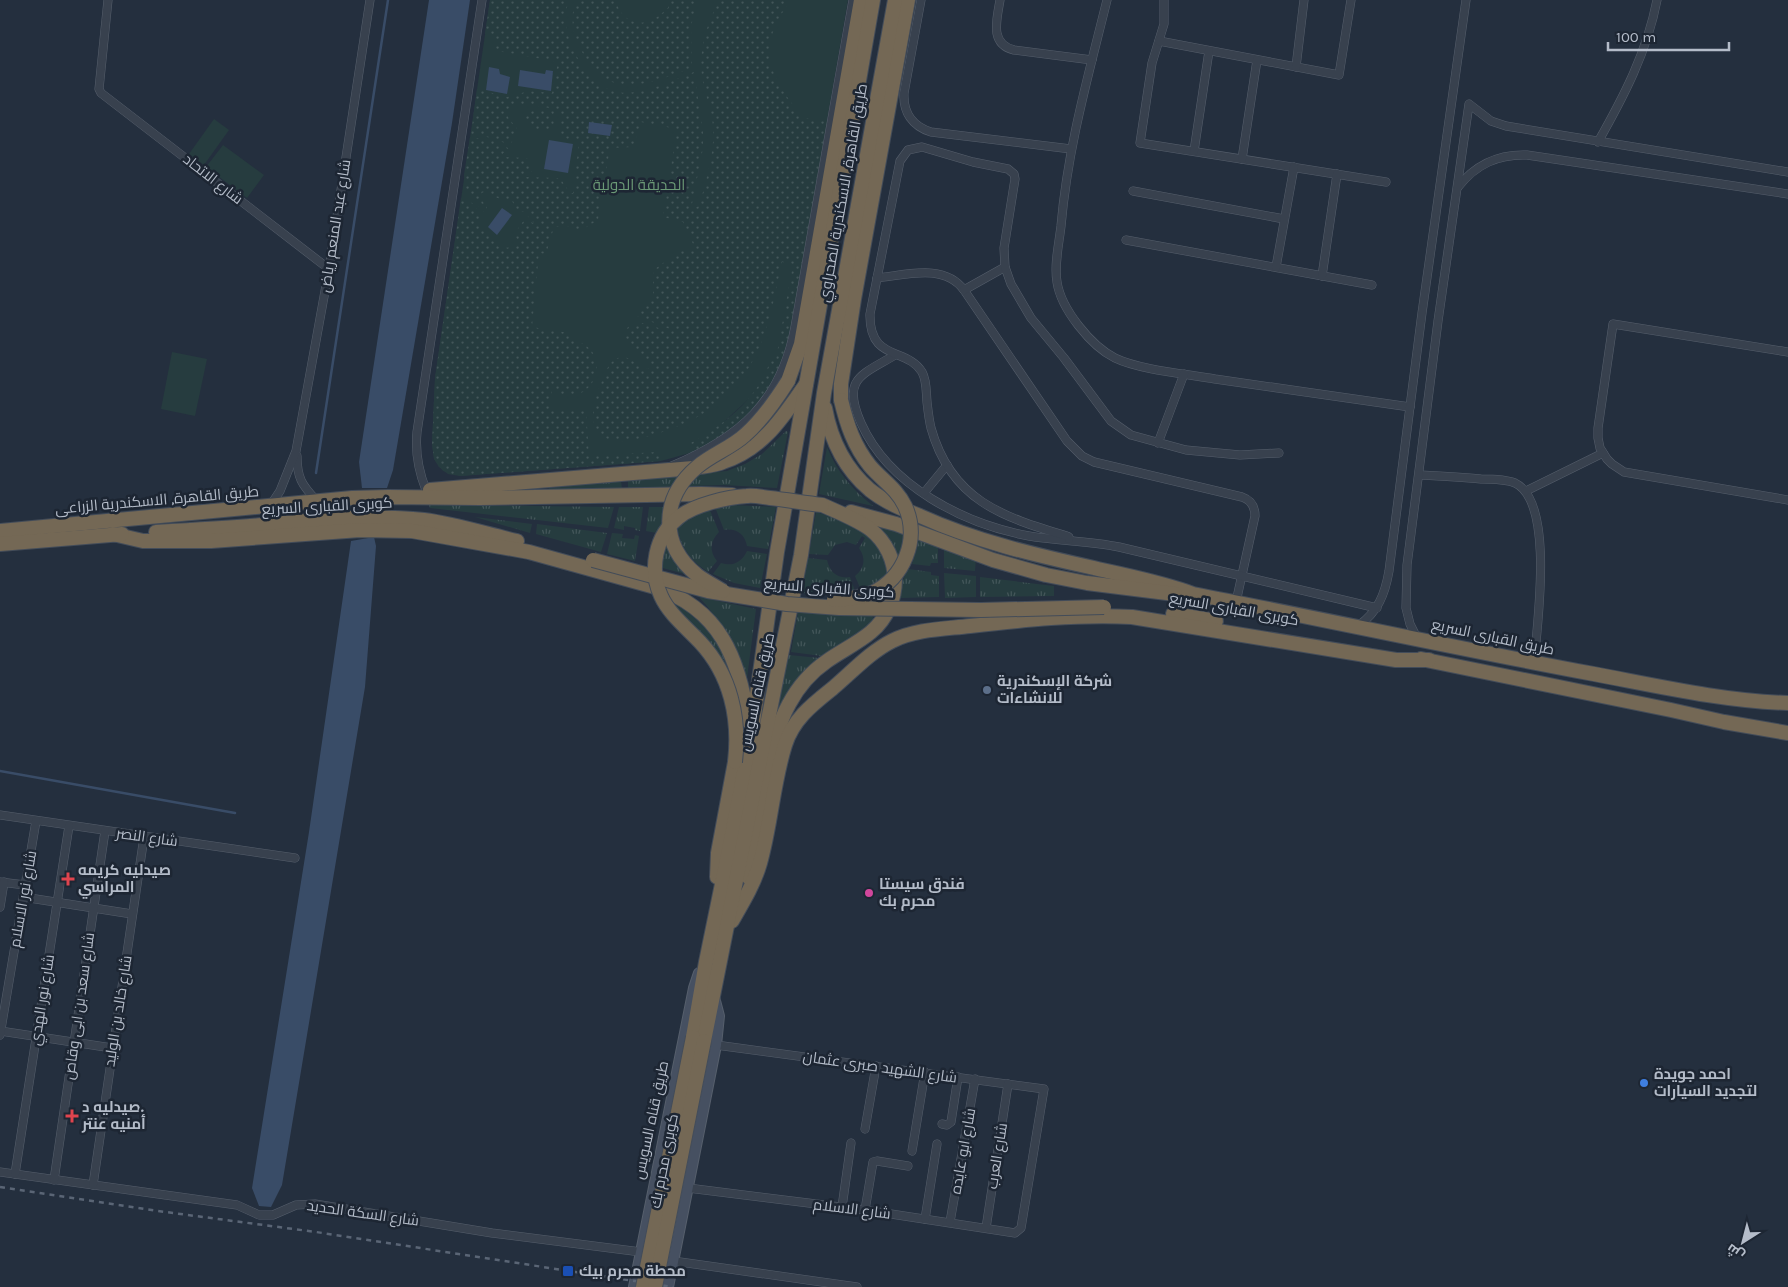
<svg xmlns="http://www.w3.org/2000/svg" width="1788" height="1287" font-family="Karla,Cairo,sans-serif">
<defs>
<pattern id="grass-tufts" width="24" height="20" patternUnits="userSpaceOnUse" patternTransform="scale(1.25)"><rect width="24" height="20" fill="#263c3f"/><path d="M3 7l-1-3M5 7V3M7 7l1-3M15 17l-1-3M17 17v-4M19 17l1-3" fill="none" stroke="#435659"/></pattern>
<pattern id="garden-dots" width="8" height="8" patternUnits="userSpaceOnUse" patternTransform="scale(1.25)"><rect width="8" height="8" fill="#263c3f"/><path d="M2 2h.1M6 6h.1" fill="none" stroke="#435659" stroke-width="1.8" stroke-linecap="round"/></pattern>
</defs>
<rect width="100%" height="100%" fill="#242f3e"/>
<!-- grass -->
<g fill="url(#grass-tufts)">
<path d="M786 431 788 432 777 488 724 485 628 488V480L727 471 745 464 762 454Z"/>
<path d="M827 447C837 472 852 489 873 506L819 494Z"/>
<path d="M621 481 622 489 549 490V488Z"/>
<path d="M429 505 614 507 608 528 430 508Z"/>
<path d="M732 505 776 507 768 549 747 546C745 534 736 528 724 530L715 507Z"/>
<path d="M619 507H643L640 531 635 530V528L624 526V530L614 528Z"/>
<path d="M649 507H665V523L657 533 646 531Z"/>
<path d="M709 508 719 532C710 541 709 551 717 561L708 572C691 561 680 547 677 526L682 521Z"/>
<path d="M816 512C851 522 883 534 888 575L873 585 861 590 855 576C865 568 866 558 859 548L865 538 862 536 856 545 847 542 835 545 828 555 809 554Z"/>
<path d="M475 517 532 524 530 533Z"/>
<path d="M867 519 906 531 898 560Z"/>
<path d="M537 524 607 533 601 552 536 534Z"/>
<path d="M612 533 623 534 622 538 634 539 635 535 639 536 635 561 607 554Z"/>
<path d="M918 536 938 543V563H931L930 566 912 564 917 548Z"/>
<path d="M667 538 696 577 659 567Z"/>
<path d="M944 546 976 557 975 571 944 568Z"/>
<path d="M747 551 767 554 760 588 734 583 713 574 721 563C733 567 742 562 747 551Z"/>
<path d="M808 558 827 560C830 573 838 579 850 577L855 591 836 594 802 593Z"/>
<path d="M908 569 931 572V575L939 576V597L899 598 901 584Z"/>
<path d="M944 573 976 576V597L945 598Z"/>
<path d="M980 577 1054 586V596L980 597Z"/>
<path d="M699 597 756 609 747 678C736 647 721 621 699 597Z"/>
<path d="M668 598C694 615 716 634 729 664 733 675 735 687 738 698L699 632Z"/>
<path d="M798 612 870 613 874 619 863 629 822 656 791 652Z"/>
<path d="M789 655 819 658 804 671 777 711 775 710Z"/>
</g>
<!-- park -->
<g fill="#263c3f">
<path d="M490 0H848L788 346 778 372 690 453 661 461 460 476 443 471 434 459 432 444 434 399 435 378Z"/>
<path d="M214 119 229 130 204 165 189 154Z"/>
<path d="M223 145 264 175 247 198 206 167Z"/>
<path d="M172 352 207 359 195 416 161 409Z"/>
</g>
<!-- garden -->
<g fill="url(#garden-dots)">
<path d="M490 0H569C562 21 567 36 576 55 607 114 646 91 694 72L703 131V148L691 209 697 207 700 204C706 179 715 152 713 127 712 112 706 97 703 82 697 55 706 23 720 0H781V1L791 0C754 50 769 74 803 118L828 121 788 346C782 362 778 379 768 392 749 420 721 440 690 453L689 444C723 426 762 396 771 357L776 359 793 264 782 262C773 303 767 345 741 379 730 394 715 407 699 416 681 427 636 443 616 441 582 436 593 399 603 379 606 371 609 361 618 358 632 354 637 369 648 369L650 367 649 363C639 354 619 343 628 327L643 323 671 332 672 330 637 316 653 296V275L655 269 681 250 692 249 694 246 683 222 663 217 677 129 641 122 633 147 610 148 598 220 580 231 567 226 554 227 546 254 539 253 532 327 569 333 570 340C618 346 595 415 552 390L550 409 586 410 589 456 658 452 661 461 460 476 448 474 439 467 434 459 432 444 435 378 461 198 472 203 481 214 479 221 481 228 500 248 516 247 519 242 514 234 525 219 535 224 524 212 517 210 512 201H505L483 192 479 197 487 207 486 211 484 212 467 194 464 175 470 137 494 141 508 148 510 154 503 153V157L527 158 528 162 525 164 532 168V172L525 171V177L557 178 562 181 570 193H573L579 142 576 138 570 137 568 139 559 135 562 117 552 114 549 108C540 107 506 98 507 114 508 120 516 125 518 131L510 145 492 138 471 134 477 89 507 97 529 91 552 93 558 62 498 51 495 47 496 35 485 34Z"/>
<path d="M576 0H616C619 17 635 28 652 20 658 17 663 12 668 8V0H693L696 7 691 26 692 68C646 84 608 104 580 48 572 33 570 16 576 0Z"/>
<path d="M539 109C547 109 554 116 554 125L549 130C529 134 514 113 539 109Z"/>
</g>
<!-- water -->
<g fill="#394c67">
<path d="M429 0H470L452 123 393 470 387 488H362L359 462Z"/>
<path d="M489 67 499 69 500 74 510 77 507 94 486 90Z"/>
<path d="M520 70 545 74 546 70 553 71 551 91 518 86Z"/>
<path d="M589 122 612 125 610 136 588 133Z"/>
<path d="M549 140 573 144 568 173 544 169Z"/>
<path d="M502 208 512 215 497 235 488 227Z"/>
<path d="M374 537 376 546 365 687 282 1185 271 1207 259 1206 252 1188 309 832 351 541Z"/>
</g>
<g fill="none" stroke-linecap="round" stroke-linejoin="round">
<!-- stream -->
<g stroke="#394c67" stroke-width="2.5">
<path d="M316 473 388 0"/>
<path d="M0 771 235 813"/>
</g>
<defs>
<g id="street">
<path d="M108 0 99 89 101 93 329 269"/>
<path d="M921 0 904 93C903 112 912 126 931 132L1071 149"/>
<path d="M1000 0C997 19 989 44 1014 50L1092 60"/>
<path d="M1107 0C1088 77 1068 146 1061 226 1059 244 1054 264 1057 282 1061 309 1091 346 1115 358 1140 370 1187 374 1215 379 1280 388 1345 398 1410 407"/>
<path d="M1164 0V24L1152 63 1140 143 1386 182"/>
<path d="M1159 41 1339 75 1351 0"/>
<path d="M1296 67 1304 0"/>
<path d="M1598 142C1624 96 1647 52 1657 0"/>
<path d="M1194 151 1209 51"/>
<path d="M1242 159 1257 60"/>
<path d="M1458 187C1476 164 1498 154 1527 155L1788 194"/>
<path d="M1133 191 1284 219"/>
<path d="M1126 240 1372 285"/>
<path d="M1276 267 1294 167"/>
<path d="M1322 276 1337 174"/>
<path d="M877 278C906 275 944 263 964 290L1067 441 1082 456 1094 462 1242 497C1251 500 1255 507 1255 516L1236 602"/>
<path d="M964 290 1005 267"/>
<path d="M1788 352 1613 324 1598 428V438L1600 448 1607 459 1612 464 1624 472 1788 500"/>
<path d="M895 355C862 375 841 378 861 423 889 486 964 524 1029 536 1059 541 1089 541 1119 547L1377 608"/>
<path d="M1158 443 1184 374"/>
<path d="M297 456C297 478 302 485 316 500"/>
<path d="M672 466C740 437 781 402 795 327L853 0"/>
<path d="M1420 475C1440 476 1460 477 1481 479 1492 479 1505 479 1515 483 1555 502 1537 625 1534 663"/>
<path d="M426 490C418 470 415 453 417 432L482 0"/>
<path d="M1526 491 1603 453"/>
<path d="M924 493 947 465"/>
<path d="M270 506 280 491 296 451 329 269 370 0"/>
<path d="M1069 539V537L1067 536C1002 517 951 500 931 428 929 420 928 411 927 402 926 392 927 381 922 372 907 347 869 362 870 314L900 161 908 150 922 147 973 162 1008 169 1014 174 1015 179 1004 248 1005 267 1011 284 1031 318 1064 358 1111 421 1131 435 1186 450 1240 455 1279 453"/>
<path d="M1358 626C1378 612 1385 594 1389 571L1422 313 1466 0"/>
<path d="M1417 638 1410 624 1406 608 1407 565 1438 321 1469 104 1491 121 1506 126 1788 172"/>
<path d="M0 815 295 858"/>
<path d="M0 882 25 885"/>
<path d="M23 897 132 914"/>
<path d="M0 907 4 882"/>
<path d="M0 1031 112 1048"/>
<path d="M0 1035 36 821"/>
<path d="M942 1124 947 1125 951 1122 958 1077"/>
<path d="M865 1129 876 1066"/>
<path d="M912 1151 925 1072"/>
<path d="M0 1172 237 1205 259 1215H273L296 1205 315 1204 492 1233 641 1252"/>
<path d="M15 1174 69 826"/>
<path d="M54 1180 105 831"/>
<path d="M93 1185 144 837"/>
<path d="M688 1188 865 1210 1015 1233 1021 1228 1044 1089 716 1045"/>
<path d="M842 1207 851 1143"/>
<path d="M865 1210 873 1162 877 1161 908 1166"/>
<path d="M925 1219 937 1144"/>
<path d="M950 1222 975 1079"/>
<path d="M986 1228 1008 1084"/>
<path d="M673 1261 857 1287"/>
</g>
<g id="secondary">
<path d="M634 1287 694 988 699 973"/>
<path d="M668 1287 716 1045 719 1016 714 997"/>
</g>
<g id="highway">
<path d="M788 381 801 344 861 0"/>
<path d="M841 400V384L854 299 908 0"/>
<path d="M825 408C831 441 844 468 870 490 885 502 902 509 920 516 975 541 1035 555 1094 568 1127 576 1161 582 1193 594 1327 620 1460 649 1594 674 1658 686 1723 701 1788 703"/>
<path d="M430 490 693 468C703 466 714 466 723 462 764 448 782 418 806 384"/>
<path d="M851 512 896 524 993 560 1046 575 1087 583 1175 594"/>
<path d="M0 531 352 498 388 497 480 498 701 494 732 495"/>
<path d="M156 532C192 530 228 528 263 525 316 520 370 514 424 520 455 524 486 534 517 541"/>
<path d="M113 534 143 541H211L360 530 412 531 529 552 655 587C720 609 739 658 748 721"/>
<path d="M0 544 122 534"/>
<path d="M1173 614 1216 621"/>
<path d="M1421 659 1671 710 1724 722 1788 733"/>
<path d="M717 877 718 853 735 762"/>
<path d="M748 877C753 847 760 817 766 788 771 759 775 729 789 704 798 687 811 672 827 661 841 651 858 643 871 632 903 605 903 555 870 529 856 519 838 512 822 505"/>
<path d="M732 921C743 902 754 884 760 863 771 824 773 783 785 745 793 719 813 704 833 688 852 672 870 652 892 641 916 629 944 629 970 626 1024 620 1078 614 1132 617L1396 660H1429"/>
<path d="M693 1037 706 962 728 855 751 737 777 552 873 0"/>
<path d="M704 1041 801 555 824 393 895 0"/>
</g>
</defs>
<!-- street casing -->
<use href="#street" stroke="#565f6c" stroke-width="9"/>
<!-- secondary casing -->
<use href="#secondary" stroke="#565f6c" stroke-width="12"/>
<!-- highway casing -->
<use href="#highway" stroke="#434c59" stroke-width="16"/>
<!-- street -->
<use href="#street" stroke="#38414e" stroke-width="8"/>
<!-- secondary -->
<use href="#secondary" stroke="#465061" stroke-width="10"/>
<!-- highway -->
<use href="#highway" stroke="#746855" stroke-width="14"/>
<!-- rail -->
<path stroke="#5a6575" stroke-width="2.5" stroke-dasharray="5 5" stroke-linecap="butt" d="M0 1187 158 1211 316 1232 673 1287"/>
<defs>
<g id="highway-bridge">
<path d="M593 560 708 591 787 604 839 608 981 610 1104 607"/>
<path d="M723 591C715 586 705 581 697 575 659 544 661 498 697 467 712 454 731 448 745 435 762 420 776 400 788 381"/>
<path d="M834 600C847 599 860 598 872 593 904 578 920 539 905 506 897 489 882 480 870 466 854 446 847 425 841 400"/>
<path d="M735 762C740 719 731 675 700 642 687 628 669 614 661 596 649 570 655 535 679 517 694 505 727 497 747 496 754 495 762 497 770 498 787 500 805 503 822 505"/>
<path d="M643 1287 693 1037"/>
<path d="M655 1287 704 1041"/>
</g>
</defs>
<!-- highway-bridge casing -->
<use href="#highway-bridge" stroke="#434c59" stroke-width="16" stroke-linecap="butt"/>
<!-- highway-bridge -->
<use href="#highway-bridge" stroke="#746855" stroke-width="14"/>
</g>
<!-- markers -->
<circle fill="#5c6f8a" stroke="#1d2633" stroke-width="2" cx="987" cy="690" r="5"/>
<g fill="#e0444e" stroke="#1d2633" stroke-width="2">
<path d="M65.5 871.5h5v5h5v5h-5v5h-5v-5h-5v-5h5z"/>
<path d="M69.5 1108.5h5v5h5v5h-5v5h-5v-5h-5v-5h5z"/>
</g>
<circle fill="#d1479c" stroke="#1d2633" stroke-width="2" cx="869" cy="893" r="5"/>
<circle fill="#3f7fe0" stroke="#1d2633" stroke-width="2" cx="1644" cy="1083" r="5"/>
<rect fill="#1a4fb4" stroke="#1d2633" stroke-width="2" x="562" y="1265" width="12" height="12" rx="2.5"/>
<g text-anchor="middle" stroke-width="5" stroke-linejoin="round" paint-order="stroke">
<!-- street labels -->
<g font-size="15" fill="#b4bcc9" stroke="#1d2633">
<text transform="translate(213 179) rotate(38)" y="5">شارع الاتحاد</text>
<text transform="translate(843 193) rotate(-80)" y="5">طريق القاهرة, الاسكندرية الصحراوي</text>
<text transform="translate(335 226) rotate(-81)" y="5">شارع عبد المنعم رياض</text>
<text transform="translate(157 500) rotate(-5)" y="5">طريق القاهرة, الاسكندرية الزراعى</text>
<text transform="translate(327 506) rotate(-3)" y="5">كوبرى القبارى السريع</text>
<text transform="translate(829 588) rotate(4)" y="5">كوبرى القبارى السريع</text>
<text transform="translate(1234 609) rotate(10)" y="5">كوبرى القبارى السريع</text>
<text transform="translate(1493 637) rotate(12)" y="5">طريق القبارى السريع</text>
<text transform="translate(757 692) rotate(-78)" y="5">طريق قناه السويس</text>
<text transform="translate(147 837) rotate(8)" y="5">شارع النصر</text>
<text transform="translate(23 899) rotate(-80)" y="5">شارع نور الاسلام</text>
<text transform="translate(42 1000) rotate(-81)" y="5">شارع نور الهدي</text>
<text transform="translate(79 1006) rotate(-82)" y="5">شارع سعد بن ابى وقاص</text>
<text transform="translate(118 1011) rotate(-81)" y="5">شارع خالد بن الوليد</text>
<text transform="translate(880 1067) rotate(8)" y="5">شارع الشهيد صبرى عثمان</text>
<text transform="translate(651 1120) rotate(-78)" y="5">طريق قناه السويس</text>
<text transform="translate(963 1151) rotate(-80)" y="5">شارع ابو عايده</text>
<text transform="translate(997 1156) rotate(-81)" y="5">شارع العرب</text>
<text transform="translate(664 1161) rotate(-79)" y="5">كوبرى محرم بك</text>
<text transform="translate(852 1209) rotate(7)" y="5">شارع الاسلام</text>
<text transform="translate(363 1213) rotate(8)" y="5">شارع السكة الحديد</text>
</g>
<!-- park labels -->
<g font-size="15" fill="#6b9a76" stroke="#1d2633">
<text x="639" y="190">الحديقة الدولية</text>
</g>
<!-- poi labels -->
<g font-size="15" font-weight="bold" fill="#b4bcc9" stroke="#1d2633" text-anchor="start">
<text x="997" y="686">شركة الإسكندرية<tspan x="997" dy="17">للانشاءات</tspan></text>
<text x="78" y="875">صيدليه كريمه<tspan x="78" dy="17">المراسي</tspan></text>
<text x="879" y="889">فندق سيستا<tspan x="879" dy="17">محرم بك</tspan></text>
<text x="1654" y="1079">احمد جويدة<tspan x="1654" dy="17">لتجديد السيارات</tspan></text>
<text x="82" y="1112">صيدليه د.<tspan x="82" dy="17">أمنيه عنتر</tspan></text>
<text x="579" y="1276">محطة محرم بيك</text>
</g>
</g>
<!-- north arrow -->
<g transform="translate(1743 1242) rotate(216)" stroke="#1d2633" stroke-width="4" paint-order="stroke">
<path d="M0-4L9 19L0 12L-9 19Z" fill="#b4bcc9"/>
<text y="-8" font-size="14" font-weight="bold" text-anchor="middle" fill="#b4bcc9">ش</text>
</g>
<!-- scale -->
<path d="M1608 42v8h121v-8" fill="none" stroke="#b4bcc9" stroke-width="2.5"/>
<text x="1616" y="42" font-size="15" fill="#b4bcc9" stroke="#1d2633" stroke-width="4" paint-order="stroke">100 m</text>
</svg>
